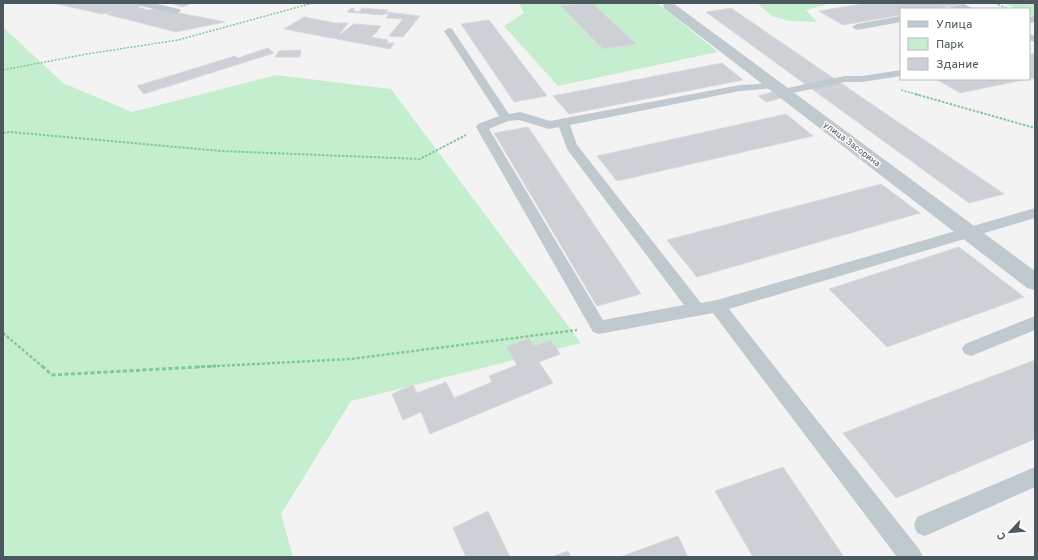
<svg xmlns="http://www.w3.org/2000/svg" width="1038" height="560" font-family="Overpass,sans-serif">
<rect width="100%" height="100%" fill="#f4f3f3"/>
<!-- green -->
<g fill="#c5eece">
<path d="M519 3H657L718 52 558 86 504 26 524 13Z"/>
<path d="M757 3H832L806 10 817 22 789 21 772 16Z"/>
<path d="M1003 3H1035V17L1029 15V9H1017Z"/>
<path d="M3 27 63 83 132 112 276 75 391 89 581 343 351 401 281 514 293 557H3Z"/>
</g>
<!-- building -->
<g fill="#cdd0d4" stroke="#d7dadd">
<path d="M53 3H129L140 5 138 8H143L146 10 159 9 225 22 176 32 106 14 113 11 102 14Z"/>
<path d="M172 3H193L182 7Z"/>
<path d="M585 3H592L636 44 603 49 561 6Z"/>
<path d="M868 3H962L963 4 934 9H901V15L843 25 819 11Z"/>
<path d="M351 8 355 9 353 11 359 12 362 8 388 10 386 12 420 16 403 37 389 36 403 19 386 18 389 14H384L382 15 347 12Z"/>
<path d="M731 8 845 86 816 92 706 12Z"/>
<path d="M304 17 335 23H348L338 36 354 24 381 26 377 32 371 37 388 40 387 43H394L390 49 284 29Z"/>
<path d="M489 20 547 96 514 102 461 24Z"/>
<path d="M268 48 274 53 144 94 137 86 235 56 238 58Z"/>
<path d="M301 50 300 57H275L279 51Z"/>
<path d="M1035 53V78L1029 79V55Z"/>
<path d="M722 63 743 80 569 114 553 96Z"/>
<path d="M936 79H1028L960 93Z"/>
<path d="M845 86 1004 194 969 203 816 92Z"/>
<path d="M773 92 781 98 766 102 758 96Z"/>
<path d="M786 114 813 136 617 181 597 156Z"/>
<path d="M528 127 641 294 597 306 494 133Z"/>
<path d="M881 184 920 213 697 277 667 240Z"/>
<path d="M959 247 1024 297 887 347 829 289Z"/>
<path d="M529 338 534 346 551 340 560 354 539 362 553 383 430 434 421 412 403 420 392 394 413 385 417 393 446 382 454 398 492 382 489 376 517 365 506 347Z"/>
<path d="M1035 360V439L896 498 843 433Z"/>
<path d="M783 467 844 557H753L715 491Z"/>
<path d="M488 511 510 557H466L453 528Z"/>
<path d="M678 536 688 557H620Z"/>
<path d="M568 551 571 557H551Z"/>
</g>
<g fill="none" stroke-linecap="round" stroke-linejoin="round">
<!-- path-far3 -->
<g stroke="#7fca98" stroke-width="1.5" stroke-dasharray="2 1.5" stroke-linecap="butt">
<path d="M995 3 1008 9"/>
<path d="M3 70 87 54 178 40 313 3"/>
<path d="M901 90 919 95"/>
</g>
<!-- path-far2 -->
<g stroke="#7fca98" stroke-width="2" stroke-dasharray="2.5 1.5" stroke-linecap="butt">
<path d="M915 94 1035 128"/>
<path d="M3 133 10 132 221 151 420 159 466 135"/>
</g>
<!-- path-far1 -->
<g stroke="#7fca98" stroke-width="2.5" stroke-dasharray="3 2" stroke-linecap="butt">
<path d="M3 333 43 367"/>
<path d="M197 367 351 359 577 330"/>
</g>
<!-- path -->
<path stroke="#7fca98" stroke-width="3" stroke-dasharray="4 2.5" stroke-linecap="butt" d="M42 366 52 375 216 366"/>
<!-- service -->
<g fill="#bfc9ce" fill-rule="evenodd">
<path d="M136 3H152L179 9 181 11 176 14 137 5Z"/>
<path d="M964 4 974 9H949L951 7Z"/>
<path d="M901 16V22L857 30 852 27 857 24Z"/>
<path d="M1035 16V22L1029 23V17Z"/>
<path d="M449 28 452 29 509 114 520 112 550 121 740 85 778 83 780 85 774 88 740 91 570 125 577 145 701 303 717 300 1035 208V218L729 309 919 549 923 557H897L713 313 599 334 593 332 476 127 478 124 499 116 444 31ZM519 120 549 129 559 127 567 149 684 305 603 320 489 129 508 121Z"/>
<path d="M1029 34 1035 36V42L1029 40Z"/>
<path d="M901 70V76L862 82H845L783 95 777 92 783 89 845 76H862Z"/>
<path d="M1035 316V330L971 356 965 354 962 349 965 344Z"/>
<path d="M1035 467V487L925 536 917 533 914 525 917 517Z"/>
</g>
<!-- minor -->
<path fill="#bfc9ce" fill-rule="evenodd" d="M665 3H673L1035 271V290L1027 288 665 9 663 6Z"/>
</g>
<g text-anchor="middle" stroke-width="3" stroke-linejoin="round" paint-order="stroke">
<!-- far-street labels -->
<g font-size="9" fill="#4b595f" stroke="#fff">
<text transform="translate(852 144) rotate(37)" y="3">улица Засорина</text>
</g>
</g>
<!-- border -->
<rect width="1038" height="560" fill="none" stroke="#4b595f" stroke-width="8"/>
<!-- legend -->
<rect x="900" y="8" width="130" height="72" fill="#ffffff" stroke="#b7bdbf"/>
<rect x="908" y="21" width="20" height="6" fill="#bfc9ce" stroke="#b7bdbf"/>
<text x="936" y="28" font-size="12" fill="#4b595f">Улица</text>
<rect x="908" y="38" width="20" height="12" fill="#c5eece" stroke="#b7bdbf"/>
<text x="936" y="48" font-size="12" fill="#4b595f">Парк</text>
<rect x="908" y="58" width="20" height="12" fill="#cdd0d4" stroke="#b7bdbf"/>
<text x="936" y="68" font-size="12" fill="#4b595f">Здание</text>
<!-- north arrow -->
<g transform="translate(1010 532) rotate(244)" stroke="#ffffff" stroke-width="3" paint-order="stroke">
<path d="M0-3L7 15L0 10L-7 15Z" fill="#4b595f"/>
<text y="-6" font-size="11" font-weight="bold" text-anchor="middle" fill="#4b595f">С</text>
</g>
</svg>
